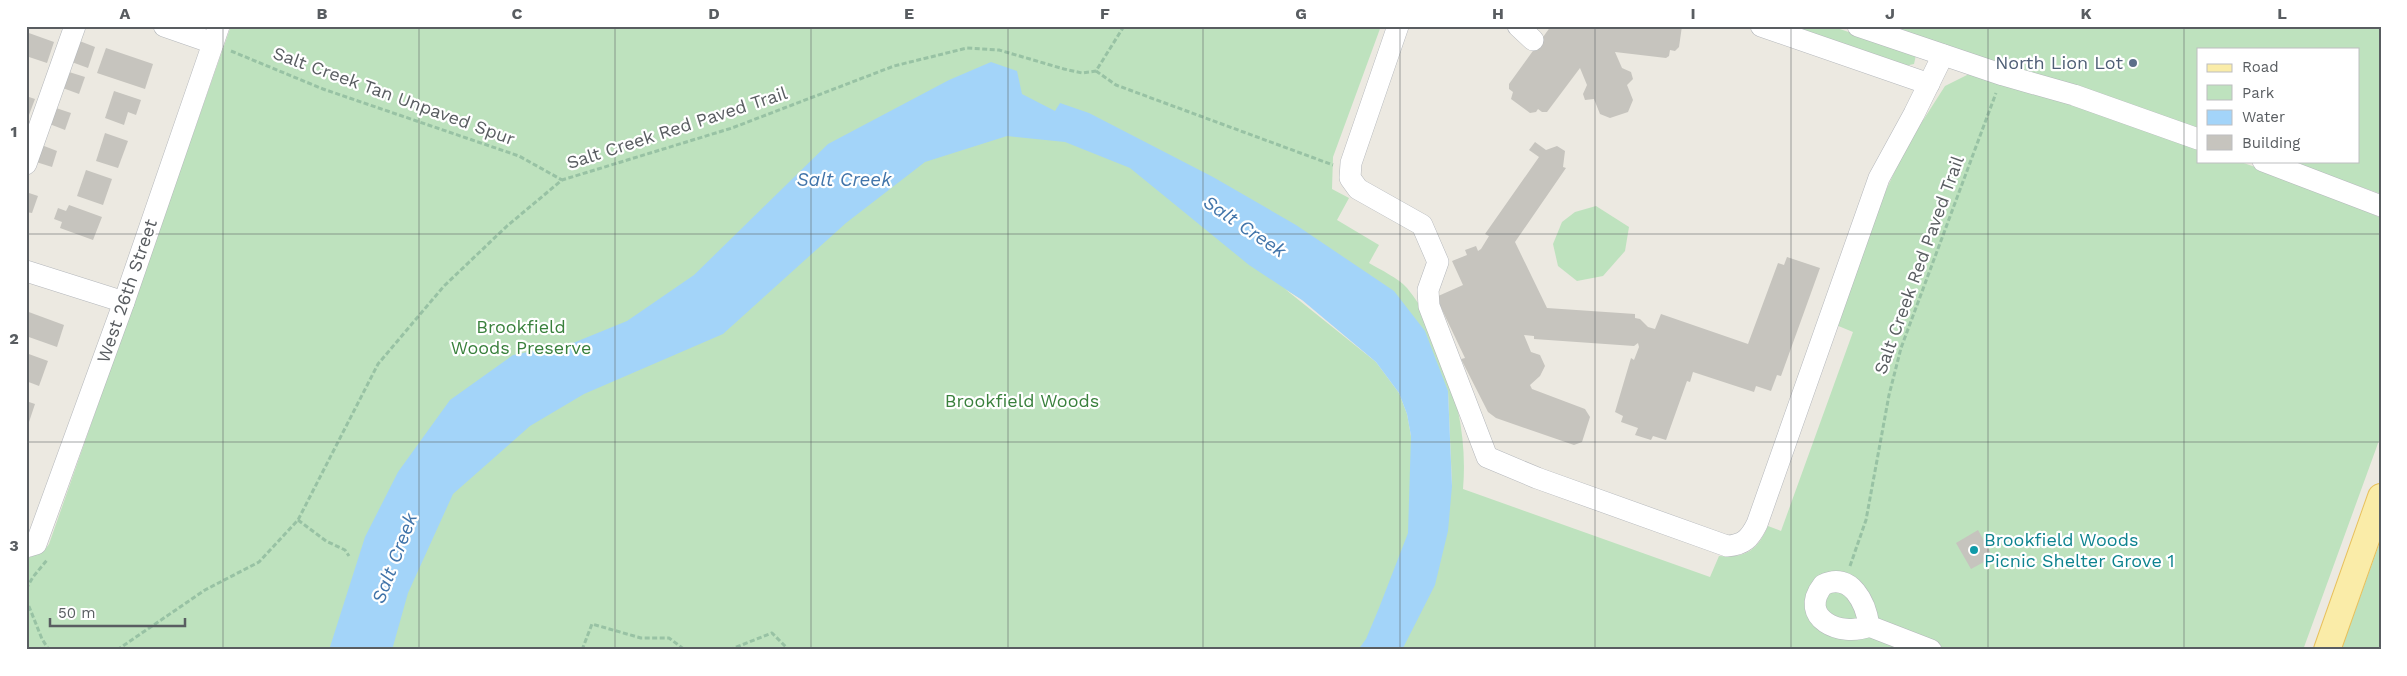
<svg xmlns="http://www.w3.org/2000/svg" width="2407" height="676" font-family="'Work Sans',sans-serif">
<rect width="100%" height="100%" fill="#ece9e1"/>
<!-- green -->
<g fill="#bee2be" fill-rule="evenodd">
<path d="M231 26H1381L1333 157 1332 189 1349 198 1337 220 1379 245 1369 263C1381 270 1398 278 1407 288 1424 308 1433 331 1442 355 1458 400 1467 442 1463 489L1710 577 1719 556C1746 558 1757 551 1768 526L1781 531 1853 332 1836 325 1877 210 1906 147 1945 86 1969 74 2046 96 2198 147V161H2238L2309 186 2381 218V435L2303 650H26V559L44 551 49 544ZM1285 289 1448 391 1452 485 1411 470V436L1407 414 1399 393 1376 362Z"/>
<path d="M1785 26H1831L1916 55 1914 64 1900 67Z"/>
<path d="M1886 26H2381V194L2288 161H2358V49H2198V129Z"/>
<path d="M1596 206 1629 227 1625 251 1603 276 1577 281 1558 266 1553 244 1562 222 1575 212Z"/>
<path d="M2381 539V650H2341Z"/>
</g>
<!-- water -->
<path fill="#a3d4f9" d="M991 62 1017 71 1022 94 1055 111 1060 103 1089 113 1213 177 1296 225 1394 291 1425 331 1448 391 1452 486 1448 531 1435 585 1402 650H1358L1366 639 1379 608 1408 533 1411 436 1407 414 1399 393 1376 362 1302 300 1249 265 1130 168 1065 142 1007 136 925 162 846 223 723 334 584 394 530 426 453 494 408 593 392 650H329L365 537 398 472 450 400 513 355 573 343 627 321 694 275 828 144 949 80Z"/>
<!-- building -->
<g fill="#c6c4be">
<path d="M1551 26H1682L1679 47 1675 51 1670 50 1669 56 1666 58 1615 52 1622 68 1631 72 1633 79 1627 85 1633 100 1628 112 1610 118 1600 114 1594 99 1585 100 1583 94 1587 85 1580 68 1547 112H1542L1538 109 1536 112 1530 113 1511 99 1513 92 1509 89V84Z"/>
<path d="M26 32 54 42 47 63 26 56Z"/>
<path d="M77 40 95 47 88 68 69 61Z"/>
<path d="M106 48 153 64 145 89 97 73Z"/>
<path d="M66 71 85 77 79 94 60 87Z"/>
<path d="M114 91 141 100 136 115 128 112 124 125 105 118Z"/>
<path d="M26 96 35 99 29 115 26 114Z"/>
<path d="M53 107 71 113 65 130 47 123Z"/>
<path d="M105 133 128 141 118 168 96 161Z"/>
<path d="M1535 142 1546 150 1557 146 1565 151 1563 167 1566 168 1515 242 1547 308 1635 314V318L1640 319 1648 327 1655 329 1661 314 1748 344 1778 263 1784 265 1787 257 1820 268 1781 376 1777 375 1771 391 1756 386 1754 392 1693 372 1690 382 1687 381 1666 440 1653 436 1651 440 1635 435 1638 428 1621 422 1623 416 1615 412 1631 358 1634 360 1639 347 1638 343 1634 346 1534 339V336L1524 335 1531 352 1540 355 1545 366 1540 376 1530 385 1532 389 1585 409 1590 417 1582 442 1574 445 1496 418 1488 412 1461 359 1465 358 1436 297 1463 285 1452 261 1467 255 1465 250 1476 246 1478 251 1481 249 1489 236 1485 234 1539 157 1529 150Z"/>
<path d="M39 144 57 151 52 167 33 161Z"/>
<path d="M86 170 112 179 103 205 77 196Z"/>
<path d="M26 192 38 196 32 213 26 212Z"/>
<path d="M69 205 102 217 93 240 60 228 62 222 54 219 58 208 66 211Z"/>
<path d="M26 311 64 325 57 347 26 336Z"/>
<path d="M26 353 48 361 39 386 26 381Z"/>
<path d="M26 401 35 404 27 428H26Z"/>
<path d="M1978 530 1993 557 1971 569 1956 543Z"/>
</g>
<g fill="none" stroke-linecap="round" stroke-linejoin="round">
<defs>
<g id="minor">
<path d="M164 26 213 43"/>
<path d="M1398 26 1351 163 1350 178 1358 189 1422 225 1438 262 1428 290 1429 306 1487 457 1537 478 1727 546C1744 545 1750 538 1757 524L1879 178 1914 114 1943 55"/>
<path d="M1518 26 1533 40"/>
<path d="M1761 26 1929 84"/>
<path d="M1858 26 2003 75 2074 95 2198 139"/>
<path d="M2263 161 2381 206"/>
<path d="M26 164 75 26"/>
<path d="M26 271 124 302"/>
<path d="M26 547 36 544 124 302 219 26"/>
<path d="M1869 626C1866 603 1851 571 1823 585 1797 618 1841 638 1869 626L1931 650"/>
</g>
<path id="major" d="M2327 650 2381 497"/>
</defs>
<!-- minor casing -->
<use href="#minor" stroke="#b4b7bb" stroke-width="22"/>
<!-- major casing -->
<use href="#major" stroke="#e8c15d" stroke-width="28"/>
<!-- path -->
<g stroke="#98c2a4" stroke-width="3" stroke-dasharray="5 2.5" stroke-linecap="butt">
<path d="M231 51 323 89 519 156 562 180"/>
<path d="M1096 71 1116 85 1333 165"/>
<path d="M298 520 326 541 345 550 349 556"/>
<path d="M1850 566 1866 520 1889 395 1901 348 1996 93"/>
<path d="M26 589 33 577 47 560"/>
<path d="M26 599 42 639 49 650"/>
<path d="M117 650 205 590 259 562 298 520 378 364 444 286 507 226 562 180 732 128 894 66 967 48 999 50 1064 69 1082 73 1096 71 1124 26"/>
<path d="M582 650 592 624 641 638H669L685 650"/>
<path d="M729 650 772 633 789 650"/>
</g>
<!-- minor -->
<use href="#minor" stroke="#fff" stroke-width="21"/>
<!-- major -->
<use href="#major" stroke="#faeca8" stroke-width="26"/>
</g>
<!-- grid -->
<path fill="none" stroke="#595d61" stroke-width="1" stroke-opacity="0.55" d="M223 26V650M419 26V650M615 26V650M811 26V650M1008 26V650M1203 26V650M1400 26V650M1595 26V650M1791 26V650M1988 26V650M2184 26V650M26 234H2381M26 442H2381"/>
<!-- markers -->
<circle fill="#5c6f8a" stroke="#fff" stroke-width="2" cx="2133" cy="63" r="5"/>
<circle fill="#0f9aa8" stroke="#fff" stroke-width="2" cx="1974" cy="550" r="5"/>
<g text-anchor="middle" stroke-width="4.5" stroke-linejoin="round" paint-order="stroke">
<!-- service labels -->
<g font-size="18" fill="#4e5e75" stroke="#fff" text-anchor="end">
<text x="2123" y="69">North Lion Lot</text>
</g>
<!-- street labels -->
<g font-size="18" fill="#595d61" stroke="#fff">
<text transform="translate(394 96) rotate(20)" y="6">Salt Creek Tan Unpaved Spur</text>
<text transform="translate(677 128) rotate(-18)" y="6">Salt Creek Red Paved Trail</text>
<text transform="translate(1919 265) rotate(-70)" y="6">Salt Creek Red Paved Trail</text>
<text transform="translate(127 291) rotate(-71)" y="6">West 26th Street</text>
</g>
<!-- park labels -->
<g font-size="18" fill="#39803c" stroke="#fff">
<text x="521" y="333">Brookfield<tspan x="521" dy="21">Woods Preserve</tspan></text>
<text x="1022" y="407">Brookfield Woods</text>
</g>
<!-- culture labels -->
<g font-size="18" fill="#0d838f" stroke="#fff" text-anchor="start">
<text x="1984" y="546">Brookfield Woods<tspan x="1984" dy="21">Picnic Shelter Grove 1</tspan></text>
</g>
<!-- water labels -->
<g font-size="19" font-style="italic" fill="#4275aa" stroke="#fff">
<text x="844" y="186">Salt Creek</text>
<text transform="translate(1245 226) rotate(34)" y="7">Salt Creek</text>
<text transform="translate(394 558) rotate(-69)" y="7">Salt Creek</text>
</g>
</g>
<!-- border -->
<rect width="2407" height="676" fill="none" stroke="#ffffff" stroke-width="55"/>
<!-- legend -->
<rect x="2197" y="48" width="162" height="115" fill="#ffffff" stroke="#bdbec0"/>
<rect x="2207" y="64" width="25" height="8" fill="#faeca8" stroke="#bdbec0"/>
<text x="2242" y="72" font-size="15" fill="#595d61">Road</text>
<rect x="2207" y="85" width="25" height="15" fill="#bee2be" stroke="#bdbec0"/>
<text x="2242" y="98" font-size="15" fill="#595d61">Park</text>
<rect x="2207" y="110" width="25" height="15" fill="#a3d4f9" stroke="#bdbec0"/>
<text x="2242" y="122" font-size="15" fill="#595d61">Water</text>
<rect x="2207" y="135" width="25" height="15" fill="#c6c4be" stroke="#bdbec0"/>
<text x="2242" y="148" font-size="15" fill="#595d61">Building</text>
<!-- scale -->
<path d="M50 618v8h135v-8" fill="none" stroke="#595d61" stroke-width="2.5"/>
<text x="58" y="618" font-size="15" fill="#595d61" stroke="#ffffff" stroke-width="4" paint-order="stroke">50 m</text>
<rect x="28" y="28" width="2352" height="620" fill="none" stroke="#595d61" stroke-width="2"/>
<g font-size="16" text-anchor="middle" font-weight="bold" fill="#595d61">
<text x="125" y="19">A</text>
<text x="322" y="19">B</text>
<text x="517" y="19">C</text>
<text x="714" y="19">D</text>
<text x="909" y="19">E</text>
<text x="1105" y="19">F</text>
<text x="1301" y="19">G</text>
<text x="1498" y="19">H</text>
<text x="1693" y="19">I</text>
<text x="1890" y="19">J</text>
<text x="2086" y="19">K</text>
<text x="2282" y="19">L</text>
<text x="14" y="137">1</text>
<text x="14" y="344">2</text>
<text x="14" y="551">3</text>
</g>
</svg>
